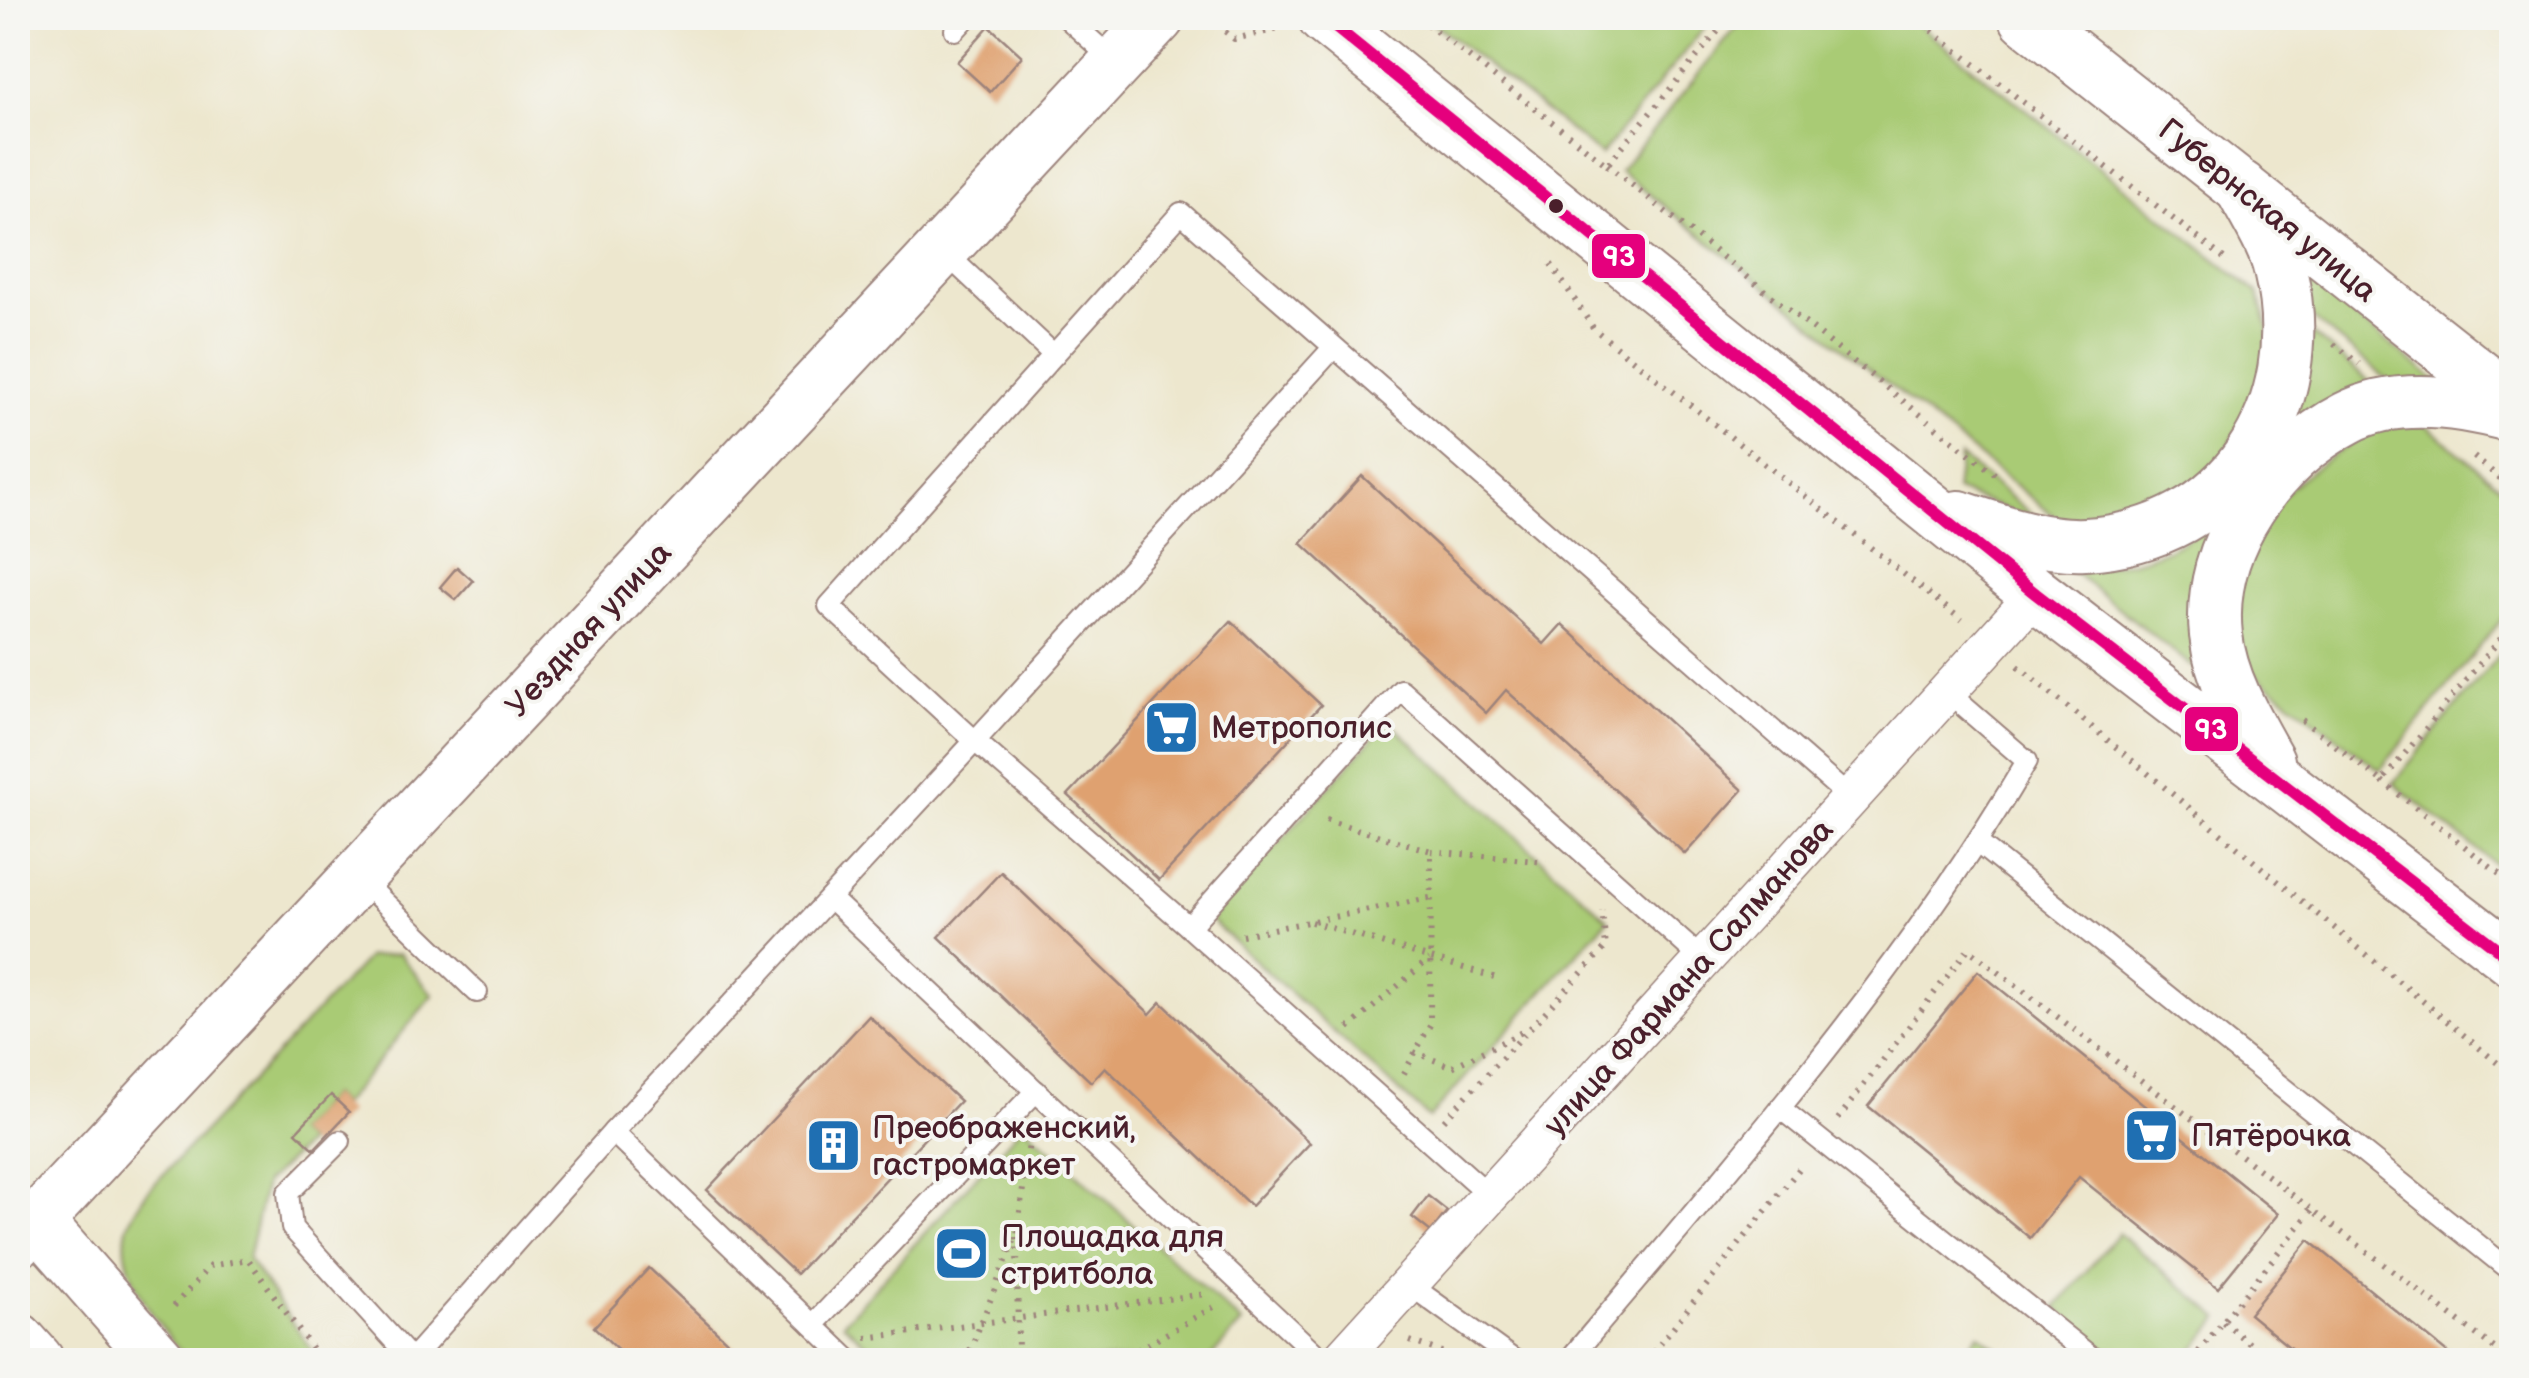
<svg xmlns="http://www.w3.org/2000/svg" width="2529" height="1378" font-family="'Balsamiq Sans',sans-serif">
<rect width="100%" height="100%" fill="#f6f6f2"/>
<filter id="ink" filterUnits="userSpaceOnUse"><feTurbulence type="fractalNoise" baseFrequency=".01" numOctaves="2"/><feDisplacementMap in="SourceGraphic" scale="20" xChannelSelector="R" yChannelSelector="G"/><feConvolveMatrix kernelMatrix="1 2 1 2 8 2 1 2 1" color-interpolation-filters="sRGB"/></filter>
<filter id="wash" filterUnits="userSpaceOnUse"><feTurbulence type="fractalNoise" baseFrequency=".0048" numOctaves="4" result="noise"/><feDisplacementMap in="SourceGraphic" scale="40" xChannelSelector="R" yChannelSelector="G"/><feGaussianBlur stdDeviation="2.25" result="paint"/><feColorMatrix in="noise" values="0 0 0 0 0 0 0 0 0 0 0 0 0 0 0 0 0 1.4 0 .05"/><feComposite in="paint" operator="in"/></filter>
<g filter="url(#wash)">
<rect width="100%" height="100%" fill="#ede7ce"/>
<!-- green -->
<g fill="#a9cb74" stroke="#7a7550" stroke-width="2.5">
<path d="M1427 18H1712L1601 155Z"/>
<path d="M1744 18H1910L2258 293 2269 329 2264 376 2216 475 2162 509 2064 524 1620 171Z"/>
<path d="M2298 271 2439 383 2400 390 2306 313Z"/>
<path d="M2304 327 2384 394 2280 446Z"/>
<path d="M2388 422 2426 425 2511 495V608L2380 770 2237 661C2237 634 2232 602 2237 576 2254 497 2325 459 2388 422Z"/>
<path d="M1960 457 2043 523 1956 491Z"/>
<path d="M2219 519 2198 671 2067 567C2131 568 2167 556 2219 519Z"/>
<path d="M2511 640V877L2393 783Z"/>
<path d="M1388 721 1608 919 1429 1118 1210 920Z"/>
<path d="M399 954 433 995 342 1105 331 1095 296 1132 307 1143 265 1183 248 1259 319 1360H188C161 1329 116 1273 127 1228 130 1216 140 1203 146 1193L368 957Z"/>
<path d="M1023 1125 1242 1323 1208 1360H884L843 1323Z"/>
<path d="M2118 1233 2220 1318 2185 1360H2119L2056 1308Z"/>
<path d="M1979 1334 2012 1360H1957Z"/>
</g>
<g id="blocks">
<!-- building -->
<g fill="#dfa170">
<path d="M989 26 1022 56 990 92 957 62Z"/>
<path d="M1362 476 1544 644 1562 624 1743 790 1685 854 1506 690 1486 713 1301 543Z"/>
<path d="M457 567 473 581 456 600 440 587Z"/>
<path d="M1231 621 1321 705 1159 880 1068 795Z"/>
<path d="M1001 872 1150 1014 1161 1002 1310 1143 1251 1206 1105 1067 1091 1082 939 937Z"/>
<path d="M1978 971 2278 1214 2218 1288 2079 1177 2030 1238 1868 1106Z"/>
<path d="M869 1016 960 1101 796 1274 707 1190Z"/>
<path d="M331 1095 349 1112 314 1149 296 1132Z"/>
<path d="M1428 1196 1447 1211 1431 1232 1412 1217Z"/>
<path d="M2309 1240 2456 1360H2305L2249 1314Z"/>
<path d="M649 1268 747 1360H629L594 1327Z"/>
</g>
</g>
</g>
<g filter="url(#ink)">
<use href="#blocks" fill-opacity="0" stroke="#9c837c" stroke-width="2.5"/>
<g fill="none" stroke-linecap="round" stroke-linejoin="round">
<defs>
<g id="lane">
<path d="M1067 18 1116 63"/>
<path d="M955 30 966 18"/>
<path d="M943 251 1054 355"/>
<path d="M1334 347 975 741 829 606 1181 213 1850 798"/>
<path d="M1979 844 2512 1272"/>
<path d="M359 878 477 992"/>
<path d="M830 898 1322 1360"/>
<path d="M1780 1108 2095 1360"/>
<path d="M613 1132 849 1360"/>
<path d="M340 1141 288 1193 292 1228 412 1360"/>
<path d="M1489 1195 1189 927 1401 690 1703 960"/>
<path d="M1410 1285 1514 1360"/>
<path d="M813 1325 1036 1091"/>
<path d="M411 1360 613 1132 975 741 1189 927"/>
<path d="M1569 1360C1730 1169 1900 977 2027 761L1947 692"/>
</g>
<path id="street" d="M1340 1360 2036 594"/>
<g id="secondary">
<path d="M1324 18 2036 594 2512 960"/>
<path d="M2026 18 2512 402"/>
<path d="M1959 517C1998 530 2043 546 2085 544 2232 536 2313 407 2280 270 2274 242 2254 213 2241 187"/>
<path d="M2268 761C2246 722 2221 680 2216 635 2206 546 2271 457 2347 418 2396 392 2461 402 2512 416"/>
<path d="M36 1220 159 1360"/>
<path d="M18 1241 1158 18"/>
<path d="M18 1339 37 1360"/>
</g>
</defs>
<!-- lane casing -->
<use href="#lane" stroke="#9c837c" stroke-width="24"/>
<!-- street casing -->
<use href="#street" stroke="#9c837c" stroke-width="41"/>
<!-- secondary casing -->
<use href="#secondary" stroke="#9c837c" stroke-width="56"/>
<!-- path -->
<g stroke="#9c837c" stroke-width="6" stroke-dasharray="2.5 8" stroke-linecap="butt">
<path d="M1209 18 1234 39 1279 29"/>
<path d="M1419 18 1607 165 1729 18"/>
<path d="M1915 18 2225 259"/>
<path d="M1607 165 2001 479"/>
<path d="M1551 264 1594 329 1962 620"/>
<path d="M2334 344 2359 364"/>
<path d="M2474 457 2512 488"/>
<path d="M2018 666 2512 1075"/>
<path d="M2302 720 2382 781 2512 625"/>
<path d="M2382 781 2512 884"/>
<path d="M1326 820 1431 851 1430 1025 1402 1077"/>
<path d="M1431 851 1546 862"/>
<path d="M1311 922 1494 977"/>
<path d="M1242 935 1430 898"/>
<path d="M1349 1028 1429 959"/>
<path d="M1414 1052 1452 1067 1526 1030"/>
<path d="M1838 1119 1968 949 2510 1360"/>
<path d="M1444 1120 1606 947 1602 911"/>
<path d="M1017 1237 1018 1360"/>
<path d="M174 1306 210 1266 248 1259 320 1360"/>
<path d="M2223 1322 2270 1360"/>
<path d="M866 1338 1206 1294"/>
<path d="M1410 1341 1450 1355"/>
<path d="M966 1360 1017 1234 1029 1143"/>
<path d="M1120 1360 1219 1304"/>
<path d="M1647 1360 1803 1164"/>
<path d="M2192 1360 2312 1210"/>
</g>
<!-- lane -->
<use href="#lane" stroke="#fff" stroke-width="20"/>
<!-- street -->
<use href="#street" stroke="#fff" stroke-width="38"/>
<!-- secondary -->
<use href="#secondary" stroke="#fff" stroke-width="52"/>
<defs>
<path id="bus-1" d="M1324 18 2036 594 2512 960"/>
</defs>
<!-- bus-1 casing -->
<use href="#bus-1" stroke="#f6f6f2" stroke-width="20"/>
<!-- bus-1 -->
<use href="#bus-1" stroke="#e5007d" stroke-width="12"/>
</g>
</g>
<!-- icons -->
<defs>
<symbol id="supermarket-square" viewBox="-11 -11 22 22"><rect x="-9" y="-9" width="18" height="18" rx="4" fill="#1f6fb2" stroke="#f6f6f2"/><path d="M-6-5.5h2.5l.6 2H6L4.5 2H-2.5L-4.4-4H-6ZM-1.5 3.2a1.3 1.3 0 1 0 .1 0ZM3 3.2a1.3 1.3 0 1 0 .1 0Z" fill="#fff"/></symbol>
<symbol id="building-square" viewBox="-11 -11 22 22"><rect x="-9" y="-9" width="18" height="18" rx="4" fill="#1f6fb2" stroke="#f6f6f2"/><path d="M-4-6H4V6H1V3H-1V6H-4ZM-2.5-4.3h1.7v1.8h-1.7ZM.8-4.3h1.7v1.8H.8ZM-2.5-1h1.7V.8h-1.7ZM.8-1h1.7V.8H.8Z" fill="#fff"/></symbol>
<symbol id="stadium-square" viewBox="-11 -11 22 22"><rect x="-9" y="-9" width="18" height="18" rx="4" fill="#1f6fb2" stroke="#f6f6f2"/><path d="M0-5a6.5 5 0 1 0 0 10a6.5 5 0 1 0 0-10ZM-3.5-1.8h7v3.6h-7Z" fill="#fff"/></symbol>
</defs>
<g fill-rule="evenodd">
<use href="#supermarket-square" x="1140" y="696" width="63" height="63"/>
<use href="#supermarket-square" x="2120" y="1104" width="63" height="63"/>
<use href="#building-square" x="802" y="1114" width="63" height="63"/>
<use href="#stadium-square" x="930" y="1222" width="63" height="63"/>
</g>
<!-- markers -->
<circle fill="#4a1f2b" stroke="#f6f6f2" stroke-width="4" cx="1556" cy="206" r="9"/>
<g text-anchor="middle" stroke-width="8" stroke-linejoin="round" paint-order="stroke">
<!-- street labels -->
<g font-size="32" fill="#4a1f2b" stroke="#f6f6f2">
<text transform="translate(2268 210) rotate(39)" y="11">Губернская улица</text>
<text transform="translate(588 629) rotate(-47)" y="11">Уездная улица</text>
<text transform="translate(1688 977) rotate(-48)" y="11">улица Фармана Салманова</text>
</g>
<!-- poi labels -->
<g font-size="32" fill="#4a1f2b" stroke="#f6f6f2" text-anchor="start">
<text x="1211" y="738">Метрополис</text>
<text x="872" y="1138">Преображенский,<tspan x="872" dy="37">гастромаркет</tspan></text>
<text x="2191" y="1146">Пятёрочка</text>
<text x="1001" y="1247">Площадка для<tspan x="1001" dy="37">стритбола</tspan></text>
</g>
</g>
<g stroke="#f6f6f2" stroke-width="4">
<rect x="1590" y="232" width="57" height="48" rx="10" fill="#e5007d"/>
<rect x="2183" y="705" width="57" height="48" rx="10" fill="#e5007d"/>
</g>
<g font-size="28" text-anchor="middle" font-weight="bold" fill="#fff">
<text x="1619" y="266">93</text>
<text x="2211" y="739">93</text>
</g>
<!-- margin -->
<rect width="2529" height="1378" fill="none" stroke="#f6f6f2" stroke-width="60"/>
</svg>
